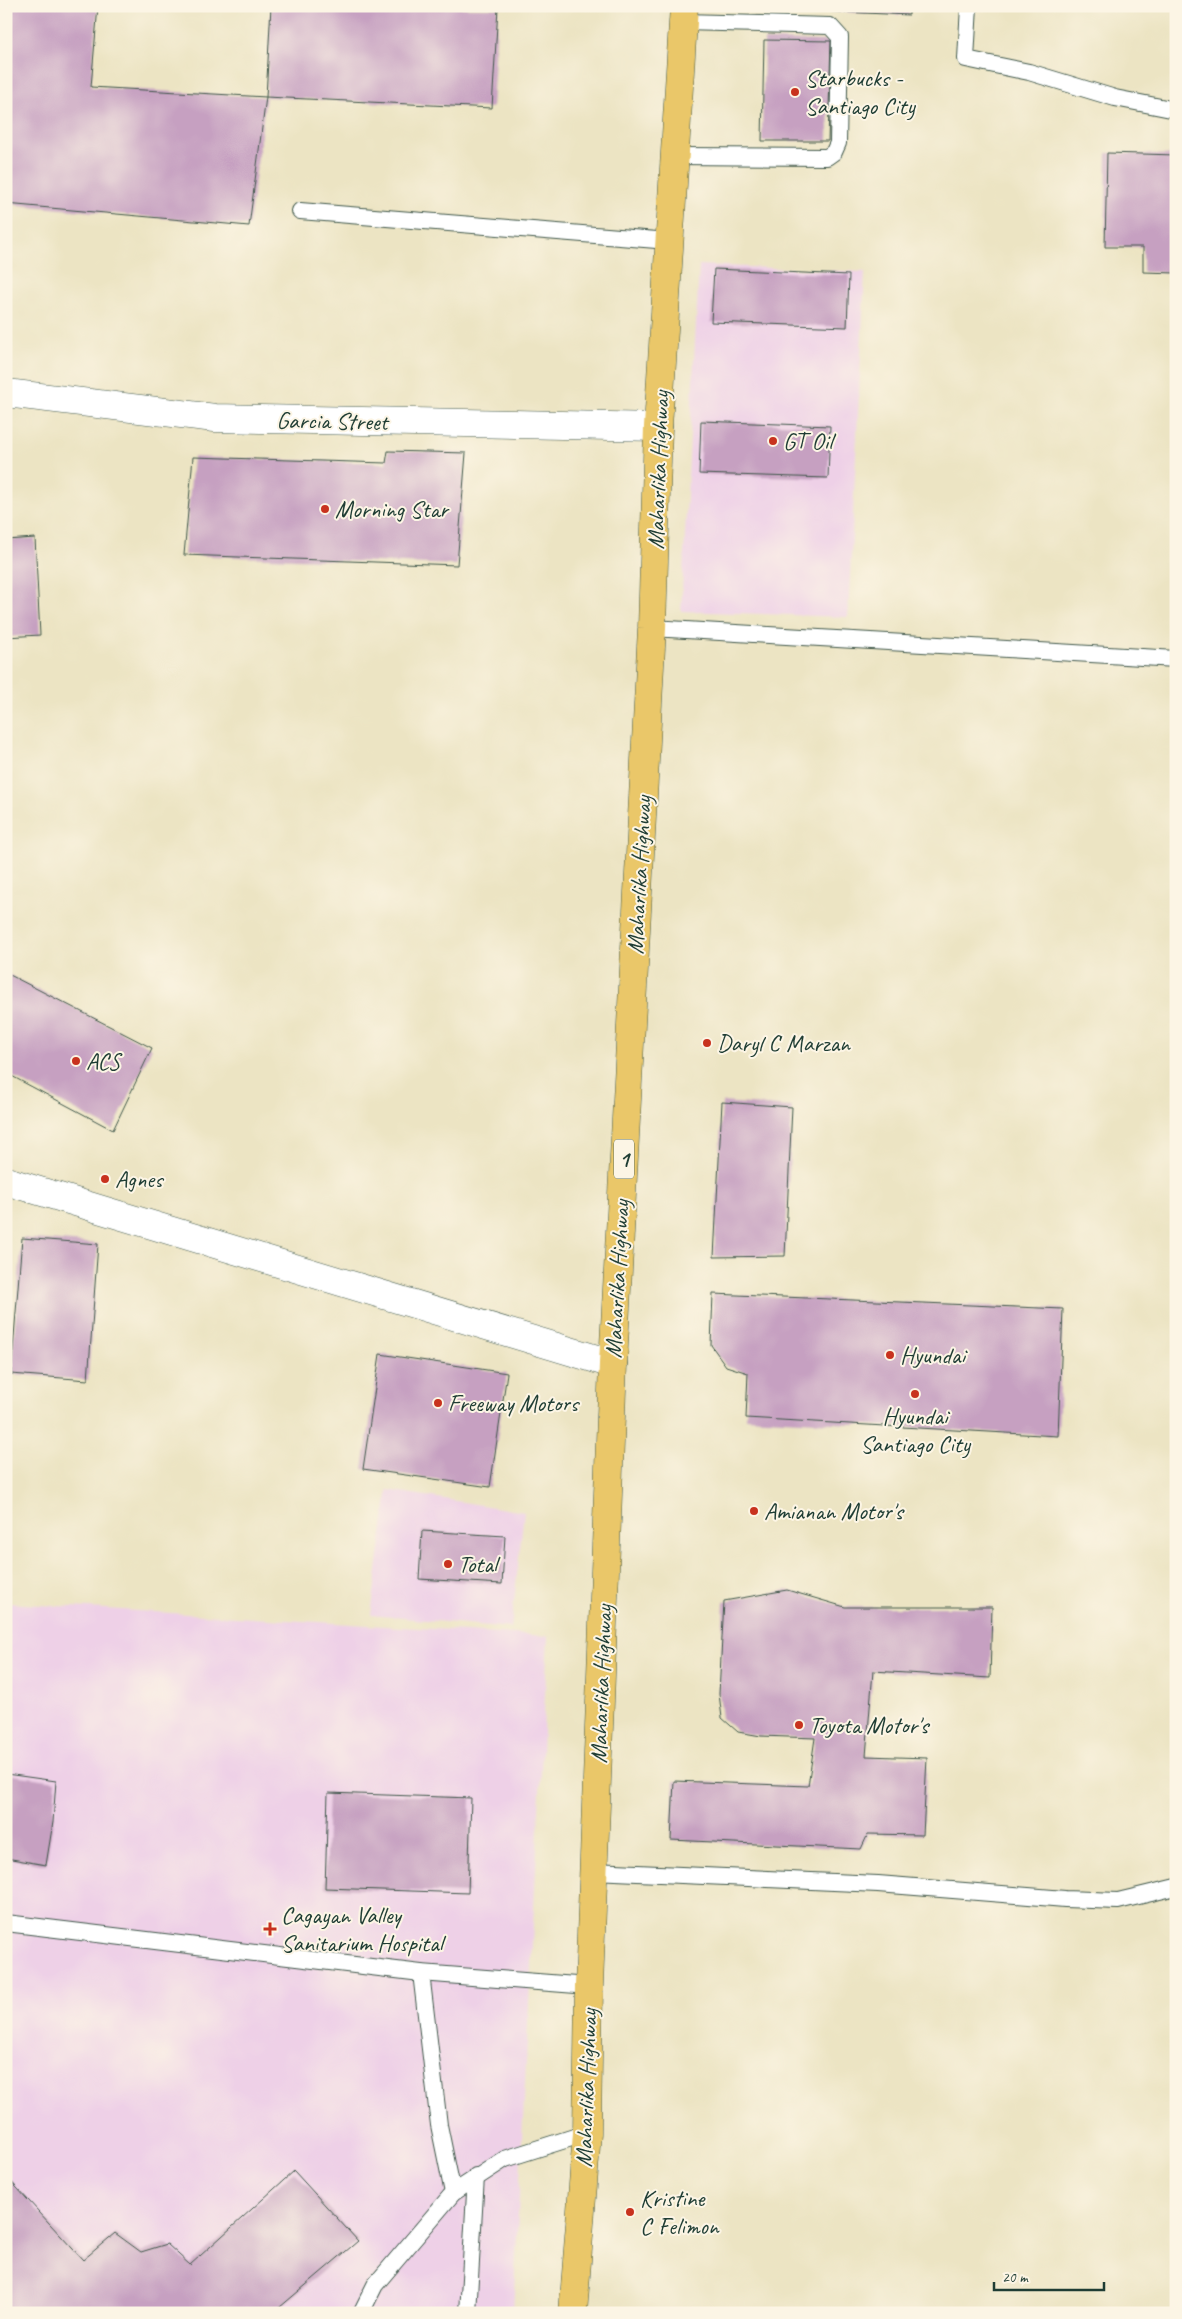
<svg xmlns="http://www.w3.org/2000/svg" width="1182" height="2319" font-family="Caveat,sans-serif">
<rect width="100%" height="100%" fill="#fcf5e5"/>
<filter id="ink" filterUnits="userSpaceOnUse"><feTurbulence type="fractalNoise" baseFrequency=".02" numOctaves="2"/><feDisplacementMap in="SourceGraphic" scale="10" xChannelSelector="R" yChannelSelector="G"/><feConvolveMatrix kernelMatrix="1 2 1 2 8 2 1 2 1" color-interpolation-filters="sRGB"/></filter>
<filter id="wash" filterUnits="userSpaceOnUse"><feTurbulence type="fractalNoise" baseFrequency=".0096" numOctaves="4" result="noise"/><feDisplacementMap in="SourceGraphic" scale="20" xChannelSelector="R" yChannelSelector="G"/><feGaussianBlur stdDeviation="1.12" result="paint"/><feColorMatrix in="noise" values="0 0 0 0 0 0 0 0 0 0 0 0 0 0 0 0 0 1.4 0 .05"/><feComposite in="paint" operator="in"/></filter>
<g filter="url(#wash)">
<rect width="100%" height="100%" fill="#ece4c3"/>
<!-- built -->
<g fill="#eed0e7">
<path d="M699 265 865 272 848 617 681 611Z"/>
<path d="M388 1490 524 1512 511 1628 371 1615Z"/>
<path d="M6 1603 548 1636 513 2313H6Z"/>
</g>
<g id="blocks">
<!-- building -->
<g fill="#c6a0c1">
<path d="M6 6H98L91 87 266 97 249 226 6 204Z"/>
<path d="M271 6 498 8 492 108 266 97Z"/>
<path d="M750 6H909V15L750 8Z"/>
<path d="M764 40 831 41 828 141H762Z"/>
<path d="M1107 153 1176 155V273L1143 272V247H1105Z"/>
<path d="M714 269 849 275 847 327 711 322Z"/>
<path d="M701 421 830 426 828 478 699 474Z"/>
<path d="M388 451 466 453 457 565 184 555 193 457 386 463Z"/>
<path d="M35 538 40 635 6 637V540Z"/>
<path d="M6 973 152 1048 113 1130 6 1073Z"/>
<path d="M722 1102 792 1107 785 1256 714 1257Z"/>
<path d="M22 1238 98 1244 88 1380 11 1374Z"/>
<path d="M713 1294 1063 1309 1058 1436 746 1418 748 1373 726 1366 711 1345Z"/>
<path d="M380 1354 507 1373 490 1487 363 1469Z"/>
<path d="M422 1531 505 1536 502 1584 419 1579Z"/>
<path d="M787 1590 845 1607H992L990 1678 873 1671 866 1756 927 1758 923 1835 868 1834 861 1849 671 1840 674 1781 808 1786 815 1738 761 1736 738 1732 722 1718 719 1694 724 1601Z"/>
<path d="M6 1774 56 1781 53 1822 46 1865 6 1858Z"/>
<path d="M328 1793 471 1798 468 1893 325 1888Z"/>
<path d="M294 2171 358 2241 273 2313H6V2176L83 2260 115 2233 141 2252 167 2244 190 2265Z"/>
</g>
</g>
</g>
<g filter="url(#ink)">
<use href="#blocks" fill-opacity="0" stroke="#3e5649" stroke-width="1"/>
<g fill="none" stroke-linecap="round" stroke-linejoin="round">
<defs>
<g id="service">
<path d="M969 6 966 59 1029 72 1115 98 1176 110"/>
<path d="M675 156 827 157 834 152 838 143 840 37 830 26 683 22"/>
<path d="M300 211 669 241"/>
<path d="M652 628 1176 659"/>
<path d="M593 1871 878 1884 1065 1899 1118 1901 1176 1887"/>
<path d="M6 1923 421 1973 439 2125 453 2193"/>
<path d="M421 1973 589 1986"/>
<path d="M361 2313 375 2285 453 2193 505 2159 587 2133"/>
<path d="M468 2313 476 2176"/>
</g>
<g id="minor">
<path d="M6 393 215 418 658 427"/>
<path d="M6 1181 613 1364"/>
</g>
<path id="primary" d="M573 2313 587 2133 589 1986 613 1364 652 628 658 427 684 6"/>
</defs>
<!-- service casing -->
<use href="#service" stroke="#3e5649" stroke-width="18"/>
<!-- minor casing -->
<use href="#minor" stroke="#3e5649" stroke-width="29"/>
<!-- primary casing -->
<use href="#primary" stroke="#3e5649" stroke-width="29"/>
<!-- service -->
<use href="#service" stroke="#fff" stroke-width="16"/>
<!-- minor -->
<use href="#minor" stroke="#fff" stroke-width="28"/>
<!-- primary -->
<use href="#primary" stroke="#eac769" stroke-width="28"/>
</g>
</g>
<!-- markers -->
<g fill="#c8321e" stroke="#fcf5e5" stroke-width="2">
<circle cx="795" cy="92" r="5"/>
<circle cx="773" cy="441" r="5"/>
<circle cx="325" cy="509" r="5"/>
<circle cx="707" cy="1043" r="5"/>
<circle cx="76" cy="1061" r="5"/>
<circle cx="105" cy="1179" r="5"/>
<circle cx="890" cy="1355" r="5"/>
<circle cx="915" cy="1394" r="5"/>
<circle cx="438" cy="1403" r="5"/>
<circle cx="754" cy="1511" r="5"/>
<circle cx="448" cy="1564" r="5"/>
<circle cx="799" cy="1725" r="5"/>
<path d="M267.5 1921.5h5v5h5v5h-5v5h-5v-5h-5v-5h5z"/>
<circle cx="630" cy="2212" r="5"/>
</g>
<g text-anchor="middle" stroke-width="4" stroke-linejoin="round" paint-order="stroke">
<!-- shield labels -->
<rect fill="#fcf5e5" stroke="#617469" stroke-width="1" x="614" y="1139.5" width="20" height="39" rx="4"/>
<g font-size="22" font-weight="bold" fill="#1f3d34">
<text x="624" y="1167">1</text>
</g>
<!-- poi labels -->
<g font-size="24" fill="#1f3d34" stroke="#fcf5e5" text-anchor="start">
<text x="805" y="86">Starbucks -<tspan x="805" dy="28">Santiago City</tspan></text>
<text x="783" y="449">GT Oil</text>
<text x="335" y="517">Morning Star</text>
<text x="717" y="1051">Daryl C Marzan</text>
<text x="86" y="1069">ACS</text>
<text x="115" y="1187">Agnes</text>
<text x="900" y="1363">Hyundai</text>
<text x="448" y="1411">Freeway Motors</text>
<text x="915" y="1424" text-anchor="middle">Hyundai<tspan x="915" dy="28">Santiago City</tspan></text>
<text x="764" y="1519">Amianan Motor's</text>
<text x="458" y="1572">Total</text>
<text x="809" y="1733">Toyota Motor's</text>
<text x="281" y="1923">Cagayan Valley<tspan x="281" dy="28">Sanitarium Hospital</tspan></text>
<text x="640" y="2206">Kristine<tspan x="640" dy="28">C Felimon</tspan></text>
</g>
<!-- street labels -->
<g font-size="24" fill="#1f3d34" stroke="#fcf5e5">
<text transform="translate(332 421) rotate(1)" y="8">Garcia Street</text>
<text transform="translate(658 470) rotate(-88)" y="8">Maharlika Highway</text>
<text transform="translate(639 875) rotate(-87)" y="8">Maharlika Highway</text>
<text transform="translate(617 1279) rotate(-87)" y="8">Maharlika Highway</text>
<text transform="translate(601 1684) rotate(-88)" y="8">Maharlika Highway</text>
<text transform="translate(586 2088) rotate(-88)" y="8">Maharlika Highway</text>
</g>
</g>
<!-- margin -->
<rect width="1182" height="2319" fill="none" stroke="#fcf5e5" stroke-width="25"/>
<!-- scale -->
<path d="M994 2282v8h110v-8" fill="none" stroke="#1f3d34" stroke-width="2.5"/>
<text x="1002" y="2282" font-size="15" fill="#1f3d34" stroke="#fcf5e5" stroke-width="4" paint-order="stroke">20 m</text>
</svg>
